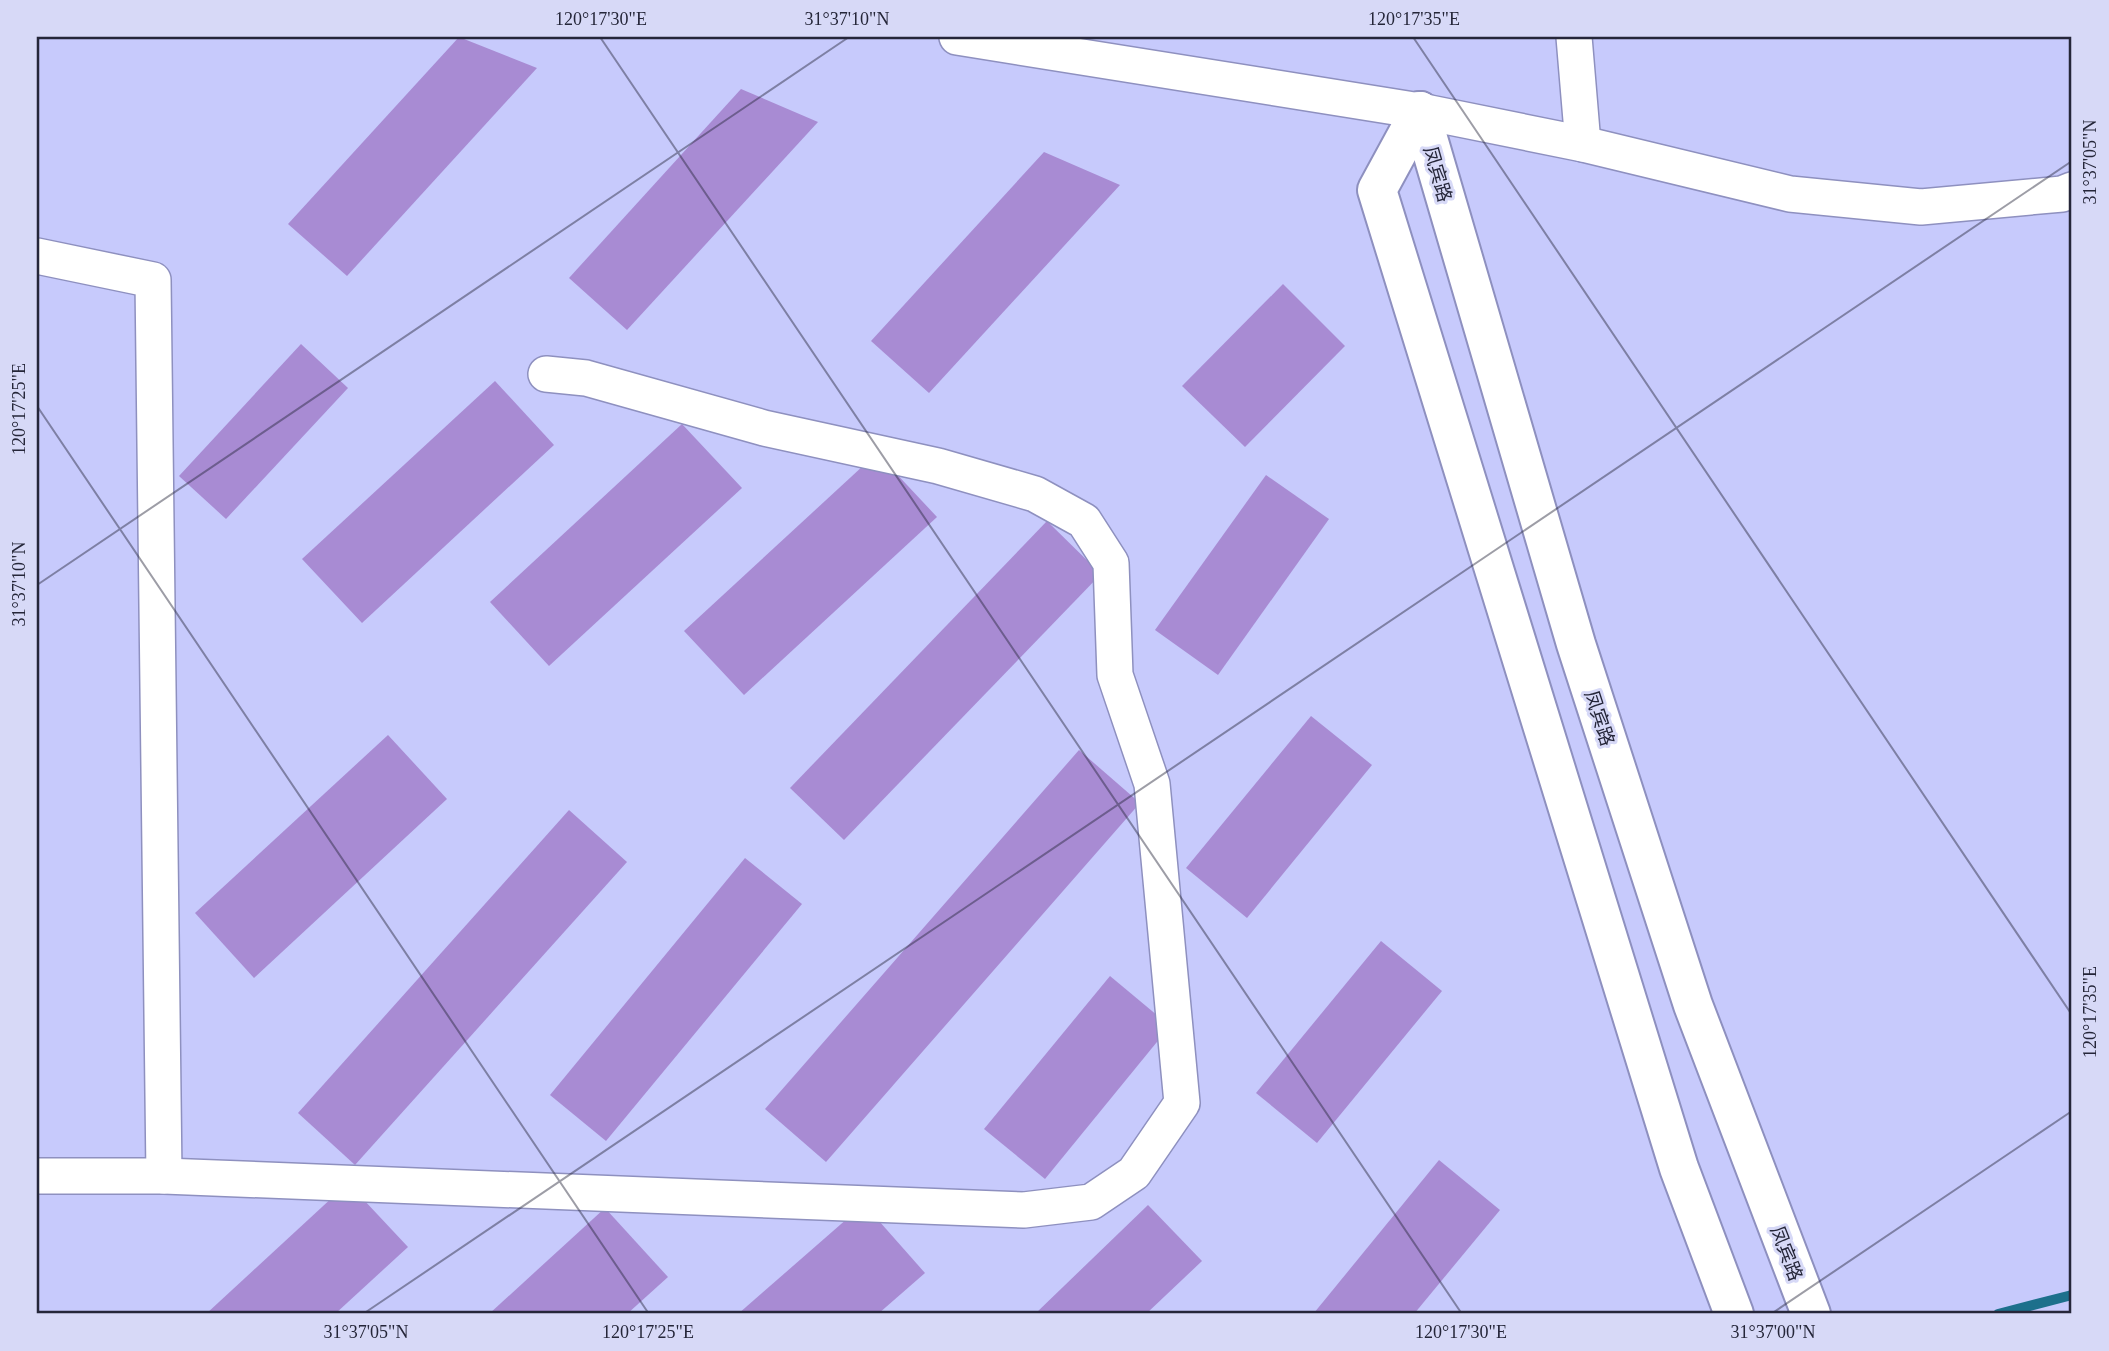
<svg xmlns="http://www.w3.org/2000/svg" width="2109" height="1351" font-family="'Times New Roman','Noto Sans SC',serif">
<rect width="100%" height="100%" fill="#c7cafc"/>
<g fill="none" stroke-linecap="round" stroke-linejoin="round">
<!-- stream -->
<path stroke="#1d708c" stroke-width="10" d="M1998 1314 2072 1295"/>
</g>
<!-- building -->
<g fill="#a88bd3">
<path d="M459 37 537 68 347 276 288 224Z"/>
<path d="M741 89 818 122 627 330 569 278Z"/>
<path d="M1044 152 1120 185 929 393 871 341Z"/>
<path d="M1283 284 1345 346 1245 447 1182 386Z"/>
<path d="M301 344 348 388 226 519 179 476Z"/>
<path d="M495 381 554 445 362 623 302 559Z"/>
<path d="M682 424 742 488 549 666 490 602Z"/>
<path d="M877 453 937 517 744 695 684 631Z"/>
<path d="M1266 475 1329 519 1218 675 1155 630Z"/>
<path d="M1047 521 1101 574 844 840 790 788Z"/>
<path d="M1311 716 1372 765 1247 918 1186 868Z"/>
<path d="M388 735 447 799 254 978 195 913Z"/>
<path d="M1079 750 1140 803 826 1162 765 1109Z"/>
<path d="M569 810 627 862 355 1165 298 1113Z"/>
<path d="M745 858 802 904 606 1141 550 1095Z"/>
<path d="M1381 941 1442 991 1317 1143 1256 1093Z"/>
<path d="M1110 976 1170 1026 1045 1179 984 1129Z"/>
<path d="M1439 1160 1500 1210 1414 1314H1316L1314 1313Z"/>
<path d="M348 1183 408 1247 335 1314H206Z"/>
<path d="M864 1204 925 1273 878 1314H738Z"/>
<path d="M1148 1205 1202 1261 1146 1314H1035Z"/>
<path d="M605 1208 668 1277 627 1314H489Z"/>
</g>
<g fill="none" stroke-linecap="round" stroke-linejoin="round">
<defs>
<g id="minor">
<path d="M957 37 1420 111 1583 144 1790 194 1921 207 2062 194 2072 190"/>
<path d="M1574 37 1583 144"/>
<path d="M37 256 153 280 164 1176"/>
<path d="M37 1176H164L1024 1210 1091 1202 1134 1173 1182 1103 1152 784 1115 675 1111 563 1084 521 1035 494 938 466 764 428 586 378 546 374"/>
</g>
<g id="secondary">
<path d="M1420 111 1377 190 1679 1168 1734 1314"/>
<path d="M1420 111 1576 644 1693 1005 1811 1314"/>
</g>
</defs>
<!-- minor casing -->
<use href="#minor" stroke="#8e90bf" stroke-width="38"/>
<!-- secondary casing -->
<use href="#secondary" stroke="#8e90bf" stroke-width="42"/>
<!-- minor -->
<use href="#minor" stroke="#fff" stroke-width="35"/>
<!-- secondary -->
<use href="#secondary" stroke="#fff" stroke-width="38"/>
</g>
<!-- ticks -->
<path fill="none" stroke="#252639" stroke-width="2" stroke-opacity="0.45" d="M600 37 1462 1314M1413 37 2072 1015M37 406 649 1314M37 585 849 37M363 1314 2072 161M1771 1314 2072 1111"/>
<g text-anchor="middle" stroke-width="6" stroke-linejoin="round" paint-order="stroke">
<!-- street labels -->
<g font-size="19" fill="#252639" stroke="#d7d9f7">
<text transform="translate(1438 174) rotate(74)" y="7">凤宾路</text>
<text transform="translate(1600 718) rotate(72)" y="7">凤宾路</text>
<text transform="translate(1787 1253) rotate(69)" y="7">凤宾路</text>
</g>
</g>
<!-- border -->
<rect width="2109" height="1351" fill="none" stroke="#d7d9f7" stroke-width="77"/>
<rect x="38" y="38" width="2032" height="1274" fill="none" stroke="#252639" stroke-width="2.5"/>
<g font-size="18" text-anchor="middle" fill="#252639">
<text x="601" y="25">120°17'30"E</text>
<text x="847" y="25">31°37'10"N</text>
<text x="1414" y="25">120°17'35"E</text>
<text transform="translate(2090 162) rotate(-90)" y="6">31°37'05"N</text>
<text transform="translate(19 409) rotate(-90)" y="6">120°17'25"E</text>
<text transform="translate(19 584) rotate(-90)" y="6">31°37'10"N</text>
<text transform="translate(2090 1012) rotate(-90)" y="6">120°17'35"E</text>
<text x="366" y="1338">31°37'05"N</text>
<text x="648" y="1338">120°17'25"E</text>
<text x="1461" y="1338">120°17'30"E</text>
<text x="1773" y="1338">31°37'00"N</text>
</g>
</svg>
